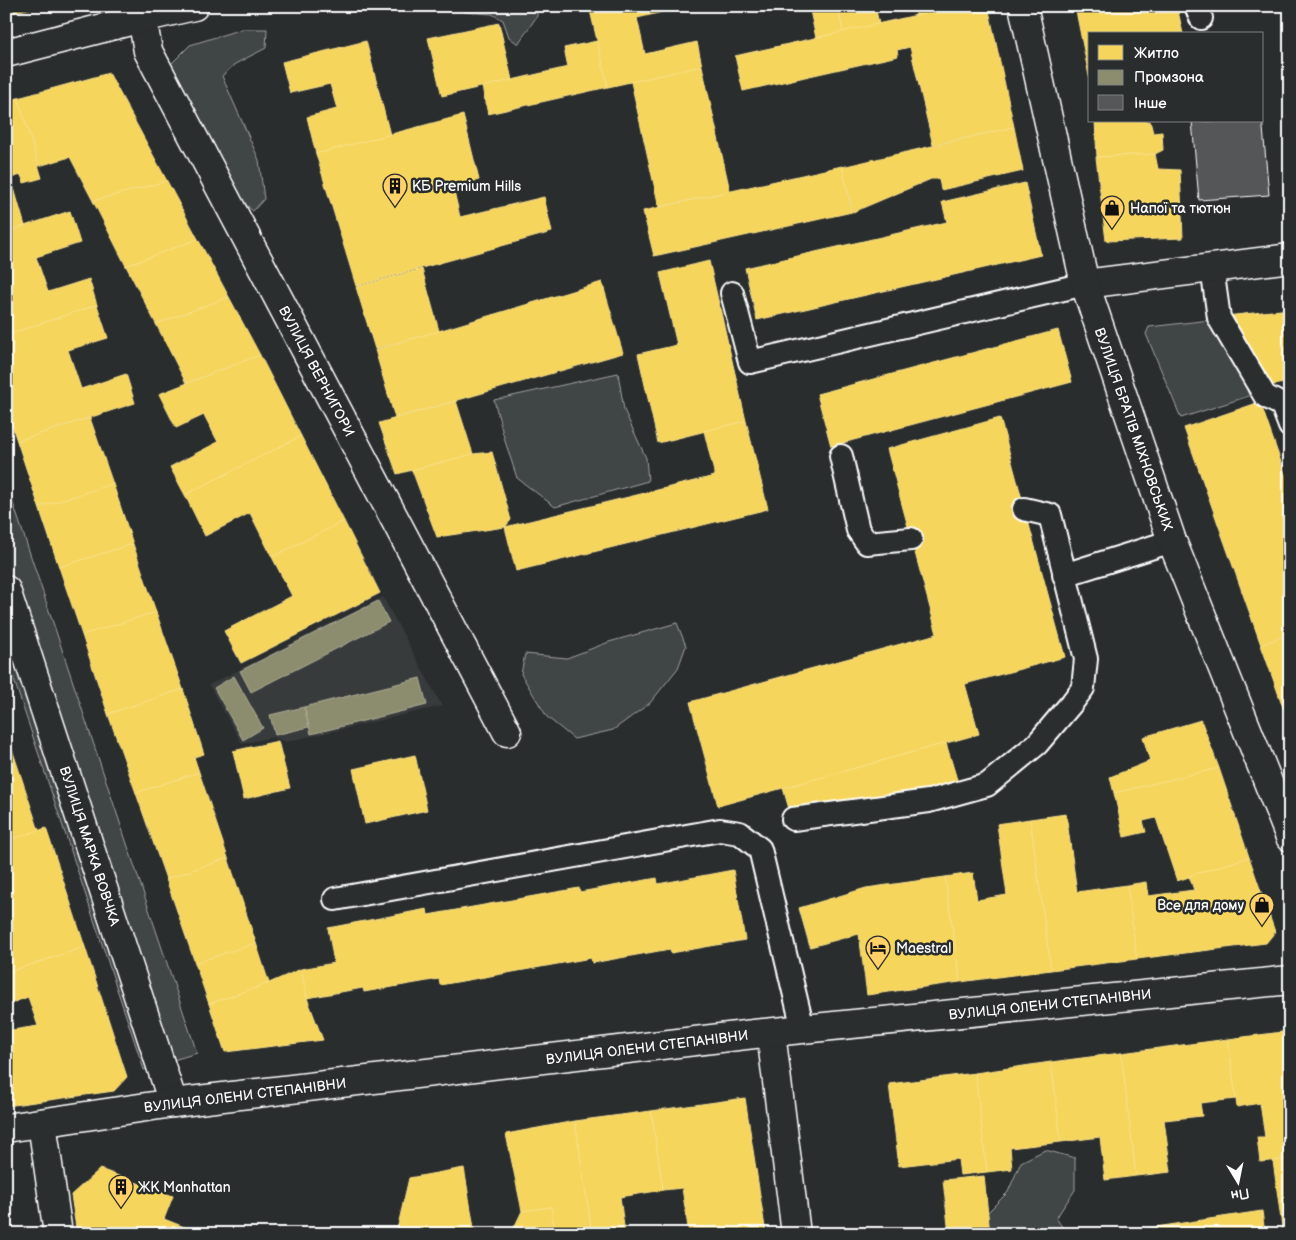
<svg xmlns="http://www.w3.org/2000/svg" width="1296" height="1240" font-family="'Balsamiq Sans',sans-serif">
<rect width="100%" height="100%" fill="#2a2d2e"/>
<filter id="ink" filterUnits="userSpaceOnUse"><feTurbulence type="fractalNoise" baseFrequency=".02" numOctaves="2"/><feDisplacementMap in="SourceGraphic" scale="10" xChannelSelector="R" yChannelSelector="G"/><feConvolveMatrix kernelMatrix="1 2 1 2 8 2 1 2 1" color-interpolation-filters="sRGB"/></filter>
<g filter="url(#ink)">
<!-- built -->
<path fill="#373a3b" d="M383 597 442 706 286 742 273 737 242 744 209 685Z"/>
<!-- green -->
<g fill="#414445" stroke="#a0a2a2">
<path d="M460 6H537V16L518 44 509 37 503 20 492 14 465 12Z"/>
<path d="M242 29H267L266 48 235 64 222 76 259 160 264 199 253 211 241 200 166 69 190 45Z"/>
<path d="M1210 320 1245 384 1249 396 1181 418 1146 334 1149 327Z"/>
<path d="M618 373 624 410 646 458 648 481 555 507 517 478 505 441 494 400Z"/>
<path d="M6 482 197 1053 170 1061 6 561Z"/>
<path d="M6 604 156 1066 144 1070 6 656Z"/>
<path d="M677 623 686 646 678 668 650 703 613 730 574 739 547 717 521 674 525 654 567 658 609 642Z"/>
<path d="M1045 1150 1075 1158V1190L1056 1218 1067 1234H990L985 1215 1008 1192 1021 1162Z"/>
</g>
<!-- homes -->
<g fill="#f6d55c" stroke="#f9e28d">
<path d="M6 6H40L6 14Z"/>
<path d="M589 6H689L637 18 645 54 697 42 702 66 608 87Z"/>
<path d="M809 6H838L843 32 816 38Z"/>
<path d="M838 6H875L879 24 843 32Z"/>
<path d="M914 6H957L916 16Z"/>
<path d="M957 6H988L1014 127 933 145 910 47 897 50 898 56 743 91 735 56Z"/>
<path d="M1075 6H1177L1183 34H1090V81Z"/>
<path d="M499 23 512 80 442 96 428 38Z"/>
<path d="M366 41 390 135 316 154 307 117 337 109 330 84 290 93 282 62Z"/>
<path d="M597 41 608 87 488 114 482 87 568 67 564 48Z"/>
<path d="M702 66 730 191 659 207 631 82Z"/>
<path d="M109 73 167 181 93 201 70 157 39 166 18 98Z"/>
<path d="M18 98 42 178 24 183 21 175 11 178 25 226 6 232V101Z"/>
<path d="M463 115 479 180 453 187 460 217 544 197 552 232 356 286 316 154Z"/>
<path d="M1095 121H1150L1153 133 1162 132 1163 150 1155 154 1097 157Z"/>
<path d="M1014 127 1023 171 941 190 939 179H931L853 212 842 167Z"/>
<path d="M1155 154 1158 169 1180 170 1183 238 1106 241 1096 157Z"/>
<path d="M842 166 852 212 654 256 643 211Z"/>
<path d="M167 181 198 239 126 266 93 201Z"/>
<path d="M1025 183 1041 255 757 320 745 268 947 222 942 202Z"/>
<path d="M70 211 80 243 36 257 48 292 89 279 97 305 6 335V232Z"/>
<path d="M198 239 229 297 156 324 126 266Z"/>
<path d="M709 261 746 421 658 443 638 354 677 345 660 273Z"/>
<path d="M422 269 439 331 375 349 356 287Z"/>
<path d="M602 282 623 353 395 418 375 350Z"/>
<path d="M229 297 260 355 186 383 156 324Z"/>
<path d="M97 305 108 338 68 350 81 389 126 374 135 403 17 441 6 408V335Z"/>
<path d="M1290 309V382L1267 386 1226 316Z"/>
<path d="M1058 330 1072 382 831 446 817 394Z"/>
<path d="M260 355 301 436 185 495 170 467 218 442 204 415 176 428 159 394Z"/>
<path d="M456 401 473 454 397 474 379 423Z"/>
<path d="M1260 402 1290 488V633L1261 645 1184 428Z"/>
<path d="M90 418 113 484 39 507 17 441Z"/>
<path d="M1000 418 1065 657 965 684 979 734 718 806 690 702 937 634 887 449Z"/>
<path d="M746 421 768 509 516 571 505 527 715 476 704 431Z"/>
<path d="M301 436 344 521 272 557 250 513 205 536 185 495Z"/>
<path d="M492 452 511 520 505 527 437 537 412 470 473 454Z"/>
<path d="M113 484 133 544 59 567 39 507Z"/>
<path d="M344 521 380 593 241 663 224 631 292 596 272 557Z"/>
<path d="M133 544 156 612 82 635 59 567Z"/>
<path d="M156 612 183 689 108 714 82 635Z"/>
<path d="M1290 635V720L1288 721 1261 645 1282 637Z"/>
<path d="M183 689 204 754 194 757 199 772 136 793 108 714Z"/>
<path d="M1201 720 1219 768 1114 793 1110 777 1150 761 1143 737Z"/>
<path d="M278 741 290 788 244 799 233 751Z"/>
<path d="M10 743 39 831 6 841V745Z"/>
<path d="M946 743 958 783 888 800 789 809 783 788Z"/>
<path d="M415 755 427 810 365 824 353 769Z"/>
<path d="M1219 768 1249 857 1177 881 1156 818 1143 821 1146 832 1124 837 1114 793Z"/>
<path d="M199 772 228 858 166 879 136 793Z"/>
<path d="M1066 814 1077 892 1127 885 1137 959 1051 970 1030 819Z"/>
<path d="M1030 819 1051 970 960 982 945 877 973 873 977 900 1007 895 997 824Z"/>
<path d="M46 828 85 947 6 973V841Z"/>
<path d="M1249 857 1275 932 1266 943 1137 959 1127 885 1146 882 1148 896 1194 890 1189 876Z"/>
<path d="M228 858 256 943 195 963 166 879Z"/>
<path d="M733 870 745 940 671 953 670 949 592 963 591 958 440 985 439 979 364 992 363 988 307 998 301 969 334 963 328 928 427 909 428 915 579 888 580 892 657 878 658 884Z"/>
<path d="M945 877 960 982 867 995 859 934 810 947 799 908 866 888Z"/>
<path d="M256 943 269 983 209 1004 195 963Z"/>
<path d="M85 947 127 1077 114 1091 6 1106V1031L38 1026 28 997 6 1005V973Z"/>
<path d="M301 969 307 998 323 1040 225 1052 209 1004 269 983Z"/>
<path d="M1290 1031V1159L1260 1162 1257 1137H1265L1260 1103 1237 1107 1228 1039Z"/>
<path d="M1228 1039 1236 1099 1200 1103 1202 1116 1164 1120 1171 1172 1136 1176 1121 1053Z"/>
<path d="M1121 1053 1136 1176 1105 1180 1100 1137 1061 1142 1051 1062Z"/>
<path d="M1051 1062 1061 1142 1010 1148 1012 1169 987 1172 975 1073Z"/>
<path d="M975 1073 987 1172 960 1175 958 1159 899 1166 889 1084Z"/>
<path d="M745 1098 766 1234H689L682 1188 663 1190 651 1111Z"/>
<path d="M651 1111 663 1190 620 1197 625 1234H592L575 1121Z"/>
<path d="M575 1121 592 1234H555L551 1207 522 1211 506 1134Z"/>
<path d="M1290 1159V1234H1283L1273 1161Z"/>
<path d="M464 1168 475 1234H396L409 1178Z"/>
<path d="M100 1169 173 1196 164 1219 202 1234H77L71 1195Z"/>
<path d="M984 1176 990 1234H949L943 1180Z"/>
<path d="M551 1207 555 1234H511L522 1211Z"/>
<path d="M1262 1211 1265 1234H1123V1232Z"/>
</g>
<!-- industry -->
<g fill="#8c8c6e" stroke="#aeae9a">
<path d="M378 601 389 622 251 692 240 671Z"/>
<path d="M234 676 263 728 243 740 214 688Z"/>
<path d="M420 678 427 705 311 734 304 707Z"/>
<path d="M304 707 309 727 275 735 270 715Z"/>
</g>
<!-- building -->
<path fill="#555758" stroke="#fff" d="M1262 117 1269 195 1199 200 1192 121H1262Z"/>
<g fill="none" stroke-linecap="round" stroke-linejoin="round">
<defs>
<g id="lane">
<path d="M1196 6 1201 18"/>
<path d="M1212 268 1219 318 1265 396 1282 405 1290 426"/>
<path d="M732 293 750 362 1085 284"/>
<path d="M841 456 858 530 867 543 911 539"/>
<path d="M1064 575 1172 541"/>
<path d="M793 819 929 801 987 785 1037 744 1071 704 1083 688 1086 659 1050 515 1024 509"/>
<path d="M335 899 720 830 740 833 760 849 803 1029"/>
</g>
<g id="street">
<path d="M140 6 148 51 507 732"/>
<path d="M6 53 142 18 194 6"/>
<path d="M1085 284 1290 258"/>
<path d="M6 590 173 1103"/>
<path d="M42 1123 58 1234"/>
</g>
<g id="secondary">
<path d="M1023 6 1085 284 1172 541 1290 837"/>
<path d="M771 1033 796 1234"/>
<path d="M6 1128 173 1103 754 1034 1290 980"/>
</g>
</defs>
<!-- lane casing -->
<use href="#lane" stroke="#fff" stroke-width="26"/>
<!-- street casing -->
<use href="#street" stroke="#fff" stroke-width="31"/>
<!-- secondary casing -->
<use href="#secondary" stroke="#fff" stroke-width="31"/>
<!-- lane -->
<use href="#lane" stroke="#2a2d2e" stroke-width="22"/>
<!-- street -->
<use href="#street" stroke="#2a2d2e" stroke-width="28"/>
<!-- secondary -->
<use href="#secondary" stroke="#2a2d2e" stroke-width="28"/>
</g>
</g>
<!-- icons -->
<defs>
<symbol id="building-pin" viewBox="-11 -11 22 30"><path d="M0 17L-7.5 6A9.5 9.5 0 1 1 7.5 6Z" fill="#ffd166" stroke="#2a2d2e"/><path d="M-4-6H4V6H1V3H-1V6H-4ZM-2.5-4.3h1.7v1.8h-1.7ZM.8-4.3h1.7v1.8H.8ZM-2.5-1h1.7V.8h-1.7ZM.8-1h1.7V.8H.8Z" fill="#111"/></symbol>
<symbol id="shop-pin" viewBox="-11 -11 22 30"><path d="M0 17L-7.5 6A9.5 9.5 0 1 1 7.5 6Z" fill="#ffd166" stroke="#2a2d2e"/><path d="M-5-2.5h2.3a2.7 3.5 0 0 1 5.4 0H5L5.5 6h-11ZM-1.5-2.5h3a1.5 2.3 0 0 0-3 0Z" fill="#111"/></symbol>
<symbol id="hotel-pin" viewBox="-11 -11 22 30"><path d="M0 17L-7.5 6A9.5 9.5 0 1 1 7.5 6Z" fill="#ffd166" stroke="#2a2d2e"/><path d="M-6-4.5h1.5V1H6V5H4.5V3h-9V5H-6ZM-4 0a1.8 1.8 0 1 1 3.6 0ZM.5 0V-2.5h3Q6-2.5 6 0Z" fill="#111"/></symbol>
</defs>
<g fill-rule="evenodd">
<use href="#building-pin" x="381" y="172" width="28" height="38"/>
<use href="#shop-pin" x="1098" y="194" width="28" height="38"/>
<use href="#shop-pin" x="1248" y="891" width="28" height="38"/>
<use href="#hotel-pin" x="864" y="934" width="28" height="38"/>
<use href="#building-pin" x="107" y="1173" width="28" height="38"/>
</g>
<g text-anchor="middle" stroke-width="5" stroke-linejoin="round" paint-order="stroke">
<!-- poi labels -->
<g font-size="14" fill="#fff" stroke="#2a2d2e" text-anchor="start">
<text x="412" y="191">КБ Premium Hills</text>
<text x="1130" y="213">Напої та тютюн</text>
<text x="1244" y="910" text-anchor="end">Все для дому</text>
<text x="896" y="953">Maestral</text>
<text x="138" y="1192">ЖК Manhattan</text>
</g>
<!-- street labels -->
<g font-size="14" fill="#fff" stroke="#2a2d2e">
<text transform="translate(317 371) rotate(62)" y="5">ВУЛИЦЯ ВЕРНИГОРИ</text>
<text transform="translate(1134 429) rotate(71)" y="5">ВУЛИЦЯ БРАТІВ МІХНОВСЬКИХ</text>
<text transform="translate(90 846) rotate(72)" y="5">ВУЛИЦЯ МАРКА ВОВЧКА</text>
<text transform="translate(1050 1004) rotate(-6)" y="5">ВУЛИЦЯ ОЛЕНИ СТЕПАНІВНИ</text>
<text transform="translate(647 1047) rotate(-7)" y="5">ВУЛИЦЯ ОЛЕНИ СТЕПАНІВНИ</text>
<text transform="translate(245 1095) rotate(-7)" y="5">ВУЛИЦЯ ОЛЕНИ СТЕПАНІВНИ</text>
</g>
</g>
<!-- margin -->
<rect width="1296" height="1240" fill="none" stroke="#2a2d2e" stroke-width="25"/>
<rect x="12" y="12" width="1271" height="1215" fill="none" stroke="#fff" stroke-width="2" filter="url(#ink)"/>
<!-- legend -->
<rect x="1088" y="32" width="175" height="90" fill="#2a2d2e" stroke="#7f8182"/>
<rect x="1098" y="45" width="25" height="15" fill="#f6d55c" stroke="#7f8182"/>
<text x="1134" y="58" font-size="15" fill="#ffffff">Житло</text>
<rect x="1098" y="70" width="25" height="15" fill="#8c8c6e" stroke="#7f8182"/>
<text x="1134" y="82" font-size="15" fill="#ffffff">Промзона</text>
<rect x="1098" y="95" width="25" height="15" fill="#555758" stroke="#7f8182"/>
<text x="1134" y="108" font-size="15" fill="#ffffff">Інше</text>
<!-- north arrow -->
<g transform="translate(1238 1182) rotate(170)" stroke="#2a2d2e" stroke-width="4" paint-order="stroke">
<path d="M0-4L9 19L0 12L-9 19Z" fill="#ffffff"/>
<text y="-8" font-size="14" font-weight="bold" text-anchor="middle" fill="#ffffff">Пн</text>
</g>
</svg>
